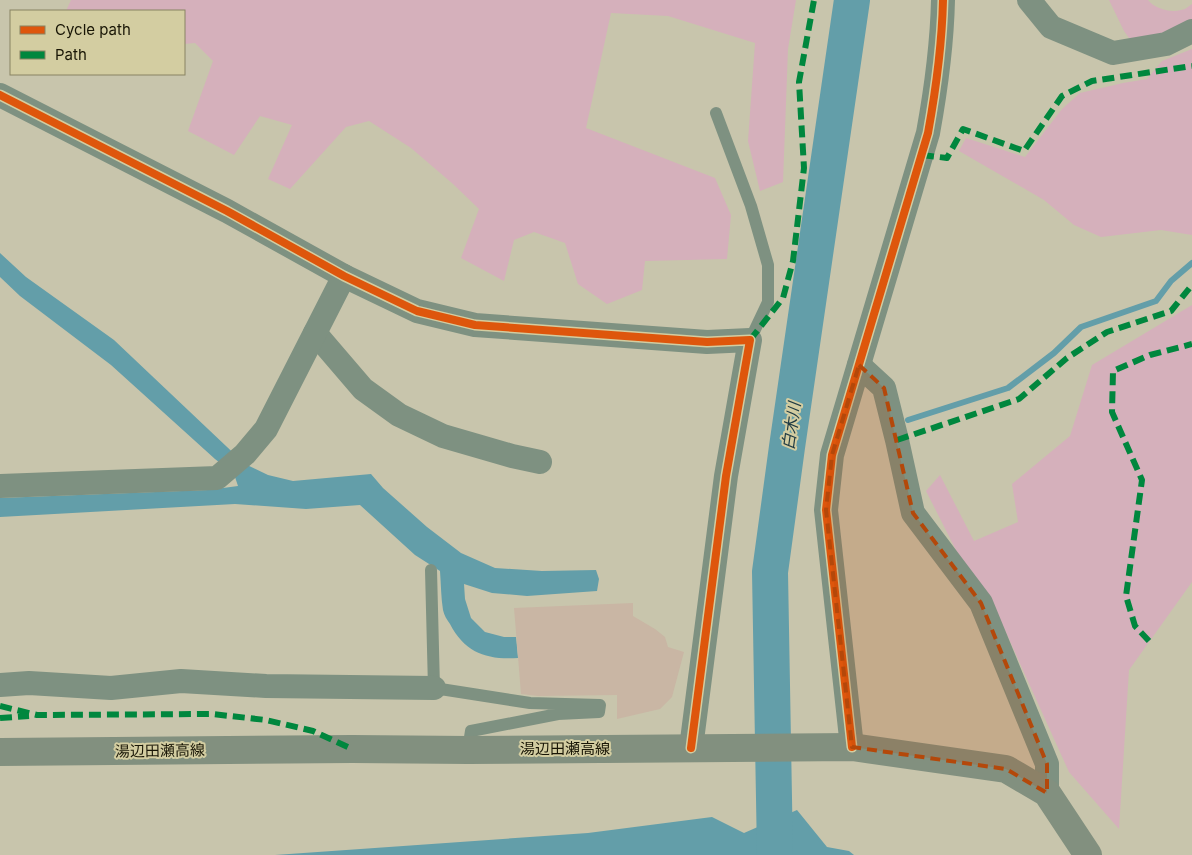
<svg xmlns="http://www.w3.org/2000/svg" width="1192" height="855" font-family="Inter,'Noto Sans JP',sans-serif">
<rect width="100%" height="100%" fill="#c8c5ac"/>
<!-- green -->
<g fill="#d5b0bb">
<path d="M71 0H796L788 49 783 182 760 191 748 141 755 43 668 16 611 13 586 128 715 178 731 215 727 259 645 261 642 290 607 304 578 284 565 243 534 232 514 240 504 281 461 258 479 209 453 184 411 148 369 121 346 127 290 189 268 179 292 125 260 116 234 155 188 131 213 61 195 43 184 44V11H66Z"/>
<path d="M1109 0H1148C1155 9 1171 13 1181 10 1185 10 1189 6 1192 4V35L1142 56 1124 31Z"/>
<path d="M1192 49V235L1161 230 1101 237 1074 225 1044 200 959 151 966 138 1025 157 1062 109 1080 93 1123 83 1147 79 1162 61Z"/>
<path d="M1192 305V582L1129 670 1119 829 1069 772 994 606 957 552 926 491 940 475 974 541 1018 522 1012 484 1070 436 1092 365Z"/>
</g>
<!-- water -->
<g fill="#639ea9">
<path d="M0 253 26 277 114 340 245 464 268 475 293 481 371 474 383 488 427 527 461 553 495 568 542 571 596 570 599 579 597 591 527 596 492 593 464 584 465 599 471 618 485 632 504 637H516L518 658C487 660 465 653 450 624 447 620 444 615 443 610 441 598 441 584 440 571L415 555 360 505 306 509 235 504 0 517V498L208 490 238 486 234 474 215 459 111 365 20 296 0 277Z"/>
<path d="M797 810 827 847 849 851 854 855H275L588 833 712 817 744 833Z"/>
</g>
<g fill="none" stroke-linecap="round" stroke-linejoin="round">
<!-- stream -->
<path stroke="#639ea9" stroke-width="6" d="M908 420 1008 388 1054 353 1081 327 1156 301 1171 281 1192 263"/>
<!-- river -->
<path stroke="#639ea9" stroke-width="36" d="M775 855 770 572 787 447 852 0"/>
</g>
<!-- building -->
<path fill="#c9b6a4" d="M633 603V616L655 629 665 637 668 647 684 652 672 697 660 709 617 719V695L538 696 521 694 514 608Z"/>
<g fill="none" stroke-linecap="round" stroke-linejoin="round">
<!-- lane -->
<g stroke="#7e9181" stroke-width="12">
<path d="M716 113 751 206 768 265V302L750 340"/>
<path d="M431 570 434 688 530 703 600 705 599 712 558 714 471 731 468 750"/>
</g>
<!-- street -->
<g stroke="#7e9181" stroke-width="24">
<path d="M1029 0 1051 27 1113 53 1166 44 1192 31"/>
<path d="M0 95 227 211 344 276 417 311 475 325 707 342 750 340 726 476 691 748"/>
<path d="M315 333 363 389 399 415 443 436 512 456 540 462"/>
<path d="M859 365 884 388 897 440 913 513 981 603 1047 764V793"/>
<path d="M0 486 217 478 245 454 266 429 344 276"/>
<path d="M0 685 29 683 111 688 181 681 266 686 434 688"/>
<path d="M852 747 826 510 832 455 928 133C936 89 942 45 943 0"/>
</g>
<!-- secondary -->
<path stroke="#82907f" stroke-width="28" d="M0 752 352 749 468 750 852 747 1006 769 1047 793 1088 855"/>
<!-- quiet -->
<g stroke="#00873e" stroke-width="6" stroke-dasharray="12 6" stroke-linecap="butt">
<path d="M922 155 947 158 963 129 1024 151 1062 96 1092 81 1192 66"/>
<path d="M750 340 783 298 793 261 804 168 799 82 814 0"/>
<path d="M897 440 1019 399 1067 358 1107 332 1171 311 1192 285"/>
<path d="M1149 641 1135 626 1126 596 1142 480 1112 412 1113 371 1150 355 1192 344"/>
<path d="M0 706 37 715 212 714 266 720 313 731 352 749"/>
<path d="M0 718 29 716"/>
</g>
<defs>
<g id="cycleway">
<path d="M0 95 227 211 344 276 417 311 475 325 707 342 750 340 726 476 691 748"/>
<path d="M852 747 826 510 832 455 928 133C936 89 942 45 943 0"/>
</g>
</defs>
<!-- cycleway casing -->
<use href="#cycleway" stroke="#d3cda1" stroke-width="11"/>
<!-- cycleway -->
<use href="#cycleway" stroke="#de560c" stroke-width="8"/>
</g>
<!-- marked area -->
<path fill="#b4480a" fill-opacity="0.2" stroke="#b4480a" stroke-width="4" stroke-dasharray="10 6" stroke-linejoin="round" d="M859 365 884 388 913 513 981 603 1047 764V793L1006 769 852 747 826 510 832 455Z"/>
<g text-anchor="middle" stroke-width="4" stroke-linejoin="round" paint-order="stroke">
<!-- street labels -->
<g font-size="15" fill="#181505" stroke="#d3cda1">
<text x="565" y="754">湯辺田瀬高線</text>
<text transform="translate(160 751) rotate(-1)" y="5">湯辺田瀬高線</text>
</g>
<!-- water labels -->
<g font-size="16" font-style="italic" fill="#203b43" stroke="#d3cda1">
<text transform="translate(791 426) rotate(-82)" y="6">白木川</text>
</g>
</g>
<!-- legend -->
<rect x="10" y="10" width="175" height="65" fill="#d3cda1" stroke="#888363"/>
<rect x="20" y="26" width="25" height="8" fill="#de560c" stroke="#888363"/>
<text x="55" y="35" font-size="15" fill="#181505">Cycle path</text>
<rect x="20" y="51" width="25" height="8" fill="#00873e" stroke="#888363"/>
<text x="55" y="60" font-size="15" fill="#181505">Path</text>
</svg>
